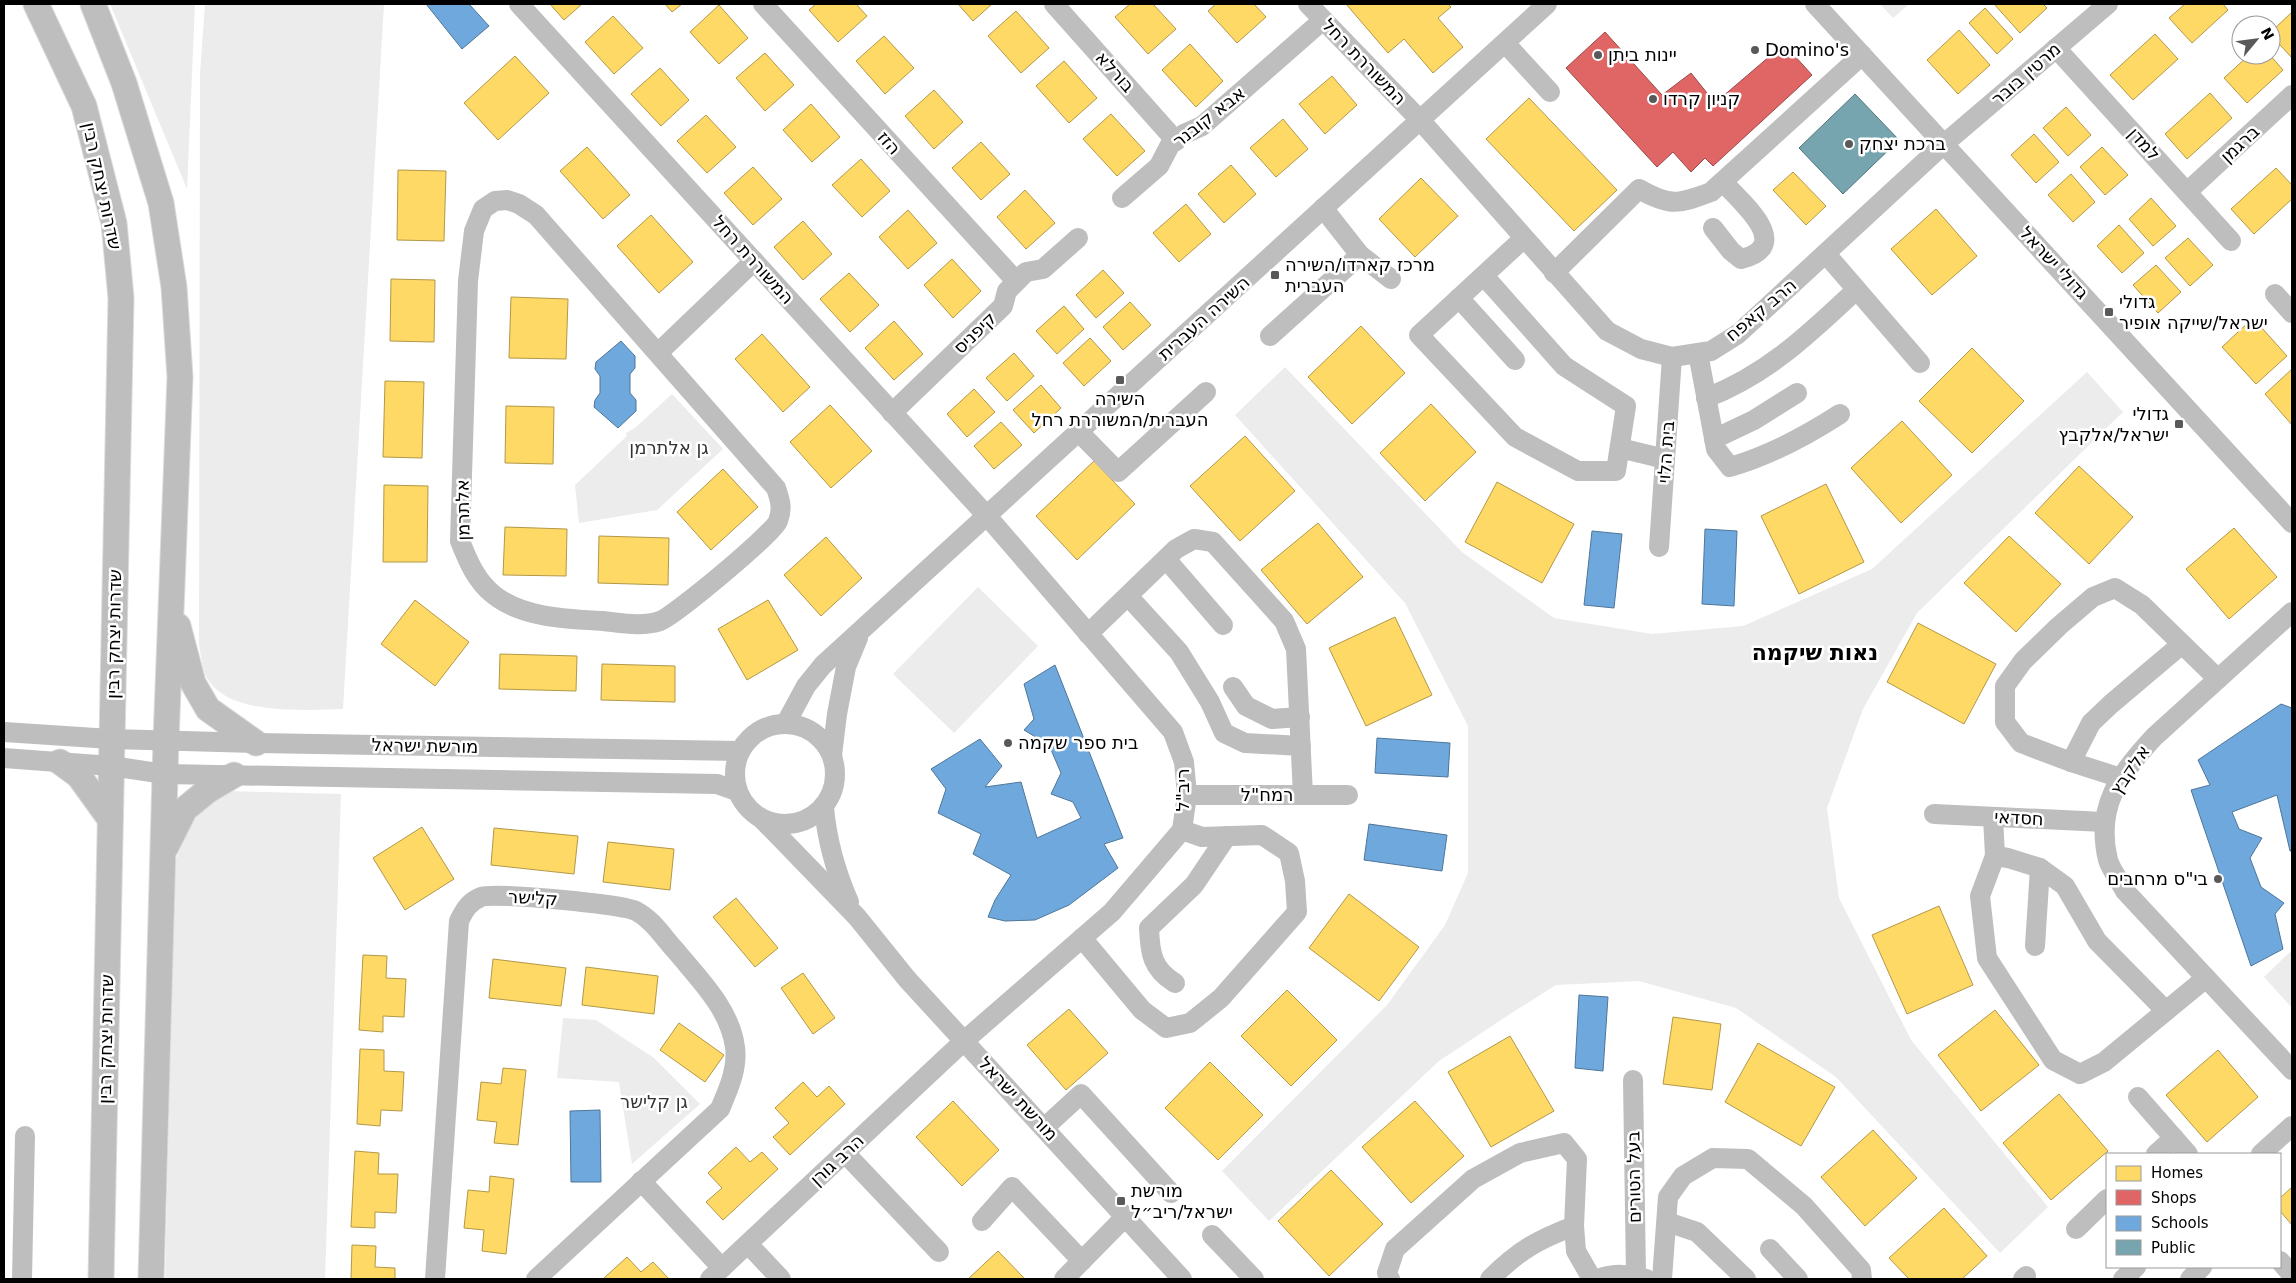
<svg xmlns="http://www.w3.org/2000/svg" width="2296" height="1283" font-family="'DejaVu Sans','Noto Sans Hebrew',sans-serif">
<rect width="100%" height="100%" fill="#fff"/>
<!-- green -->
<g fill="#ececec">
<path d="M110 4H195L187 189Z"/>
<path d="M205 4H384L343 709C305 710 228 716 207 678 202 669 201 655 199 644L200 73Z"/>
<path d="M1880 4H1909L1893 18Z"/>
<path d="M1285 367 1462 552 1554 618 1652 634 1743 626 1872 569 2087 372 2123 412 1917 613 1863 709 1827 808 1839 898 1911 1040 2048 1207 2000 1253 1836 1077 1736 1008 1639 981 1556 985 1510 1014 1439 1061 1269 1221 1222 1171 1387 1005 1445 925 1468 873V726L1405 603 1235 415Z"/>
<path d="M672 394 723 449 657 510 579 523 575 485 627 436 626 433 635 428Z"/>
<path d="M978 587 1038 646 954 733 893 674Z"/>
<path d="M227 791 341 794 325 1279H165L175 861 197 811Z"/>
<path d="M2292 950V1008L2264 977Z"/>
<path d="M563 1018 596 1020 654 1058 700 1104 632 1164 619 1082 557 1078Z"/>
</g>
<!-- homes -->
<g fill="#ffd966" stroke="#b29847">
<path d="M550 4H582L564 20Z"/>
<path d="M665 4H682L672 12Z"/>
<path d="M816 4H856L867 16 838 42 809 10Z"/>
<path d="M958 4H992L973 21Z"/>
<path d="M1130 4H1153L1176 29 1148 54 1115 17Z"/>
<path d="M1216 4H1254L1266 17 1237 43 1208 11Z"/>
<path d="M1346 4H1448L1451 7 1438 18 1463 47 1433 73 1404 39 1388 53Z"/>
<path d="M1994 4H2043L2047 8 2020 33Z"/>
<path d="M2185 4H2223L2228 10 2192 43 2169 18Z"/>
<path d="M719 5 748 38 719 64 690 32Z"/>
<path d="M1985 8 2013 39 1997 54 1969 23Z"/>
<path d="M1016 11 1049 48 1021 73 988 36Z"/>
<path d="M2292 12V58L2271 35V32Z"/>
<path d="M613 16 643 48 614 74 585 42Z"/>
<path d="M1959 30 1990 65 1958 94 1927 60Z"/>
<path d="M2155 34 2178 59 2133 100 2110 75Z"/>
<path d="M884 36 914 68 885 94 856 61Z"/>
<path d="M1190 44 1223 81 1196 107 1162 70Z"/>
<path d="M765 53 794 85 765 111 736 78Z"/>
<path d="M2249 55H2270L2283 70 2247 103 2224 78Z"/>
<path d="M515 56 549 93 498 140 464 103Z"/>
<path d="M1064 61 1097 98 1069 123 1036 86Z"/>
<path d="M660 68 689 100 661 126 631 94Z"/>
<path d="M1332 76 1357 105 1325 134 1299 104Z"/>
<path d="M934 90 963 122 934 149 905 116Z"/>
<path d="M2210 93 2232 118 2187 159 2165 134Z"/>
<path d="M1529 98 1617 190 1574 231 1486 139Z"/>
<path d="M811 104 840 137 812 162 783 130Z"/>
<path d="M2066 107 2091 135 2068 156 2043 128Z"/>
<path d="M1111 114 1145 151 1117 176 1083 139Z"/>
<path d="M706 115 736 147 707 173 677 141Z"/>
<path d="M1283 119 1308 149 1276 177 1250 148Z"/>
<path d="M2034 134 2059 162 2036 183 2011 155Z"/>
<path d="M981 142 1010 174 981 200 952 168Z"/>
<path d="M587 147 630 195 603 219 560 171Z"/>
<path d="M2102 147 2128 175 2105 195 2080 167Z"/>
<path d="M861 159 890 191 862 217 832 185Z"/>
<path d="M1231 165 1256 194 1224 223 1198 194Z"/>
<path d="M753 167 782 199 753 225 724 193Z"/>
<path d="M2276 168 2292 185V199L2254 234 2231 209Z"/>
<path d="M398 170 446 171 444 241 397 240Z"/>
<path d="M1793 172 1826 206 1806 225 1773 190Z"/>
<path d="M2071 174 2095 202 2073 222 2048 195Z"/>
<path d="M1421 178 1458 216 1415 257 1379 219Z"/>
<path d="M1025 190 1055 223 1026 249 997 217Z"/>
<path d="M2151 198 2176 226 2153 246 2129 219Z"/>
<path d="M1186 204 1211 234 1179 262 1153 233Z"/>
<path d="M1936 209 1977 256 1932 295 1891 249Z"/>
<path d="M908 210 937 243 908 269 879 237Z"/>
<path d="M651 215 693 262 659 293 617 246Z"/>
<path d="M803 221 832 254 803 280 774 247Z"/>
<path d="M2119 225 2144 253 2122 273 2097 246Z"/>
<path d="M2188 238 2213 265 2190 286 2165 258Z"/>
<path d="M952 259 981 291 953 318 924 285Z"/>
<path d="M2156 265 2181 292 2158 313 2133 285Z"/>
<path d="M1103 270 1124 293 1096 318 1076 295Z"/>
<path d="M849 273 879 305 850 332 820 299Z"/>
<path d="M391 279 435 280 434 342 390 341Z"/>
<path d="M511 297 568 299 566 359 509 358Z"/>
<path d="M1130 302 1151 325 1123 350 1103 327Z"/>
<path d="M1064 306 1084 329 1057 354 1036 331Z"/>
<path d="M2253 318 2287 356 2256 384 2222 347Z"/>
<path d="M894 321 923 354 894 380 865 348Z"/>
<path d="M1361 326 1405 373 1352 424 1308 377Z"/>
<path d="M762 334 810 387 783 412 735 359Z"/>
<path d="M1090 338 1111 361 1084 386 1063 363Z"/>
<path d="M1972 348 2024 401 1972 453 1919 401Z"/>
<path d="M1014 353 1034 376 1007 401 986 378Z"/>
<path d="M2292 369V425L2265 394Z"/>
<path d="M385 381 424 382 422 458 383 457Z"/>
<path d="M1041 385 1061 408 1034 433 1013 410Z"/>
<path d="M974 389 995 412 967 437 947 414Z"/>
<path d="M1431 404 1476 452 1425 501 1380 453Z"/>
<path d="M830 405 872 451 831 488 790 442Z"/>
<path d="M506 406 554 407 553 464 505 463Z"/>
<path d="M1902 421 1952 475 1901 523 1851 468Z"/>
<path d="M1001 422 1022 445 994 469 974 446Z"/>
<path d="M1245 436 1295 491 1240 541 1190 486Z"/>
<path d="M1094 461 1135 504 1077 560 1036 516Z"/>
<path d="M2079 466 2133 517 2089 564 2035 513Z"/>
<path d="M723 469 758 507 711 550 677 512Z"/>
<path d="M1497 482 1574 524 1542 583 1465 542Z"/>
<path d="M1826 484 1864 562 1799 594 1761 516Z"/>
<path d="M384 485 428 486 427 562H383Z"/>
<path d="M1318 523 1363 577 1307 624 1261 570Z"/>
<path d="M505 527 567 529 566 576 503 575Z"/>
<path d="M2234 528 2277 577 2229 619 2186 569Z"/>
<path d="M599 536 669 538 668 585 598 583Z"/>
<path d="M2009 536 2061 584 2016 632 1964 583Z"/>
<path d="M826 537 862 578 821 616 784 575Z"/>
<path d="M415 600 469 642 435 686 381 644Z"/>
<path d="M768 600 798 650 747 680 718 629Z"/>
<path d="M1395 617 1432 695 1366 726 1329 648Z"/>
<path d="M1918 623 1996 664 1964 724 1887 682Z"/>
<path d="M500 654 577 656 576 691 499 689Z"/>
<path d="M602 664 675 666V702L601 700Z"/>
<path d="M422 827 454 879 405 910 373 858Z"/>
<path d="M494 828 578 836 574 874 491 865Z"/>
<path d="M608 842 674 849 670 890 603 882Z"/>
<path d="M1349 894 1419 947 1379 1001 1309 948Z"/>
<path d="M736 898 778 948 755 967 713 917Z"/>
<path d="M1939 906 1973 985 1907 1014 1872 935Z"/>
<path d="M363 955 387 956 386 978 406 979 404 1017 383 1016V1032L359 1030Z"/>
<path d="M493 959 566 968 561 1006 489 998Z"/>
<path d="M586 967 658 976 654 1014 582 1005Z"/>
<path d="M803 973 835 1018 813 1034 781 988Z"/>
<path d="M1287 990 1337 1040 1291 1086 1241 1036Z"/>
<path d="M1069 1009 1108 1053 1066 1090 1027 1045Z"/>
<path d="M1995 1010 2039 1065 1981 1111 1938 1055Z"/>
<path d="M1673 1017 1721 1024 1712 1090 1663 1084Z"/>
<path d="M679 1023 724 1055 705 1082 660 1050Z"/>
<path d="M1510 1036 1554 1111 1491 1147 1448 1072Z"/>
<path d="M1758 1043 1835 1087 1801 1146 1725 1102Z"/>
<path d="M360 1049 384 1050V1071L404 1072 402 1111 381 1110 380 1126 357 1124Z"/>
<path d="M2218 1050 2258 1097 2207 1142 2166 1095Z"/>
<path d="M1210 1062 1263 1115 1218 1160 1165 1108Z"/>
<path d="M503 1068 526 1070 518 1145 494 1143 497 1122 477 1120 481 1082 501 1084Z"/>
<path d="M803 1082 817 1097 829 1086 845 1104 790 1155 773 1137 789 1123 775 1108Z"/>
<path d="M2059 1094 2108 1151 2051 1200 2003 1143Z"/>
<path d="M953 1101 999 1150 962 1186 916 1137Z"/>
<path d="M1415 1101 1464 1156 1411 1203 1362 1147Z"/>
<path d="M1873 1130 1917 1178 1865 1226 1821 1177Z"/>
<path d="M736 1147 750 1162 762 1152 778 1169 723 1220 706 1202 722 1188 708 1173Z"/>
<path d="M355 1151 379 1153 378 1174H398L396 1213 375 1212V1228L351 1227Z"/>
<path d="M1331 1170 1383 1224 1329 1276 1278 1221Z"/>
<path d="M490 1176 514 1179 506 1254 482 1251 484 1230 464 1228 468 1190 489 1192Z"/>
<path d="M2292 1187V1225L2280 1211V1198Z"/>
<path d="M1944 1208 1987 1256 1962 1279H1909L1889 1258Z"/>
<path d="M352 1245 376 1246 375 1267 395 1268V1279H351Z"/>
<path d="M998 1251 1025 1279H968Z"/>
<path d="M627 1257 641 1272 653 1262 669 1279H603Z"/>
</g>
<!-- shops -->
<path fill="#e06666" stroke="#9d4747" d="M1605 32 1662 95 1691 73 1715 103 1784 44 1812 75 1713 166 1705 158 1691 172 1673 152 1657 167 1566 68Z"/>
<!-- schools -->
<g fill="#6fa8dc" stroke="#4e769a">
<path d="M426 4H469L489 26 462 49Z"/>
<path d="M621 341 635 356V368L630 374V393L636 400V411L618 428 594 407 595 400 600 393V376L595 369 596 362Z"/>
<path d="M1705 529 1737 531 1734 606 1702 604Z"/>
<path d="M1592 531 1622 534 1614 608 1584 605Z"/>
<path d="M1055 665 1123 838 1104 844 1118 868 1069 905 1035 920 1005 921 988 917 995 900 1011 875 973 854 981 834 938 813 946 789 931 769 980 739 1002 766 985 787 1021 782 1037 838 1081 818 1073 802 1051 794 1061 773 1049 745 1024 730 1034 719 1024 684Z"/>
<path d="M2281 704 2292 708V851H2290L2277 795 2232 812 2239 829 2262 838 2250 858 2261 887 2284 903 2275 914 2283 949 2251 966 2191 790 2210 785 2198 760Z"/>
<path d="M1377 738 1450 743 1448 777 1375 773Z"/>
<path d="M1369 824 1447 835 1442 871 1364 860Z"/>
<path d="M1579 995 1608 997 1603 1071 1575 1068Z"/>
<path d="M600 1110 601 1182H571L570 1111Z"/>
</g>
<!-- public -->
<path fill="#76a5af" stroke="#53747a" d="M1855 94 1899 140 1843 194 1799 148Z"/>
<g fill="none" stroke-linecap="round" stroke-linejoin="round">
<defs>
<g id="major">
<path d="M36 4 84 106 114 223 121 298 101 1279"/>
<path d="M93 4 124 83 161 203 174 287 180 377 166 740 151 1279"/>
<path d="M178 626 193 683 208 709 256 743"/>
<path d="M60 762 79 776 110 819"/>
<path d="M166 847 185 809 207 791 234 775"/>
</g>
</defs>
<!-- major casing -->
<use href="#major" stroke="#dbdbdb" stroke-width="27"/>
<!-- minor -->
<g stroke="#bebebe" stroke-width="20">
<path d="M519 4 987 516 1173 732 1184 762 1187 795 1182 830 1112 912 964 1041 710 1279"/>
<path d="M763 4 1016 281"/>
<path d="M1054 4 1176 141"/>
<path d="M1308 4 1420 120 1607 331 1641 349 1672 357 1711 351 1738 334 1944 144 2108 4"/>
<path d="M1815 4 2292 523"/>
<path d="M1505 43 1550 92"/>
<path d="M2056 48 2231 241"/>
<path d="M2187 192 2292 95"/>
<path d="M1122 198 1159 166 1170 145 1184 134 1202 126 1323 20"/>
<path d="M507 200 519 204 536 215 776 488C780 500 783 508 778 521 774 533 674 616 660 621 642 627 622 623 603 621 568 619 523 618 494 595 476 581 468 561 460 541L468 281 474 231 483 209 495 201Z"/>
<path d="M1323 208 1360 255 1391 279"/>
<path d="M1713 228 1731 251 1741 259C1795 246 1741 202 1723 182"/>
<path d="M1826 254 1920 363"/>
<path d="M1554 273 1639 189C1670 207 1679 204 1711 192L1862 55"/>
<path d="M1484 276 1564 366 1626 406 1616 471H1578L1515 437 1419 335 1523 239"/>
<path d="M2275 294 2292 313"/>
<path d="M1459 298 1515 360"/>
<path d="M1270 336 1360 255"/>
<path d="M658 353 754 261"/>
<path d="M1698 353 1716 449 1730 467C1768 456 1806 436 1840 414"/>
<path d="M1706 398C1768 374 1809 334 1856 290"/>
<path d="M892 413 1003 306 1007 291 1026 272 1043 269 1078 238"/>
<path d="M1079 432 1118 472 1206 392"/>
<path d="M1714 439 1754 420 1797 393"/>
<path d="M1620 448 1665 459"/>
<path d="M1659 547 1672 357"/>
<path d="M1166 559 1223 625"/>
<path d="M1128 596 1179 652 1210 702 1224 733 1245 743 1301 746"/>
<path d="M2292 612 2154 737C2120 774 2095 806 2108 860 2111 870 2120 881 2125 891L2292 1070"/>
<path d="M1088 634 1176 549 1194 539 1213 542 1284 621 1296 649 1303 795"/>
<path d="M1233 687 1246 706 1272 719 1300 717"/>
<path d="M786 723 806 686 823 665 1547 4"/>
<circle cx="785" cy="774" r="50"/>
<path d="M4 732 111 739 256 743 740 751"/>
<path d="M832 755 837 714 846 667 858 638"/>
<path d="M4 758 111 766 165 774 717 784 737 791"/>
<path d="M2071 762 2091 723 2111 704 2182 644"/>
<path d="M2121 778 2071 762 2021 743 2005 722V686L2023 661 2059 626 2093 597 2115 588 2142 605 2218 679"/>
<path d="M1187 795H1348"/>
<path d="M824 807C827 842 835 870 849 902"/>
<path d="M1934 814 2104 822"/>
<path d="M1993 817 1995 856 1980 896 1987 958 2053 1060 2080 1074 2104 1062 2206 978"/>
<path d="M762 819 857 917 907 979 1182 1279"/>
<path d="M1995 856 2008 858 2040 868 2065 886 2097 941 2166 1011"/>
<path d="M1082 938 1142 1010 1166 1028 1190 1023 1221 998 1297 912 1295 881 1289 853 1262 835 1202 837 1182 830"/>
<path d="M2035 946 2040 868"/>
<path d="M1175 983C1152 969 1150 953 1149 928L1194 885 1227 836"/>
<path d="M1633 1080 1636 1275"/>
<path d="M2138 1097 2188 1154"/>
<path d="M1044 1128 1081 1094 1171 1193"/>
<path d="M845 1153 939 1252"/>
<path d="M2156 1154 2174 1138"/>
<path d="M2261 1154 2292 1126"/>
<path d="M641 1181 722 1268"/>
<path d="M982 1221 1012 1187 1082 1261"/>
<path d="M1667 1222 1697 1232 1746 1279"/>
<path d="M2076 1229 2107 1199"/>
<path d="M1212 1235 1254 1279"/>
<path d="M748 1244 781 1279"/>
<path d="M1770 1249 1798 1279"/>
<path d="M2280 1261 2292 1275"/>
<path d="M22 1279 25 1136"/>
<path d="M435 1279 459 921C465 909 469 902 481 897 494 892 622 904 636 911 653 920 663 937 676 951 699 979 730 1009 735 1047 738 1069 728 1090 720 1109L536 1279"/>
<path d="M1064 1279 1125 1217"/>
<path d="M1390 1279 1387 1273 1395 1249 1473 1179 1520 1153 1564 1143 1577 1159 1574 1226 1576 1251 1592 1279"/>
<path d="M1490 1279C1518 1251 1537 1240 1574 1226"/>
<path d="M1598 1279C1613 1273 1631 1274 1646 1279"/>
<path d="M1662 1279 1668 1197 1683 1176 1713 1158 1748 1159 1804 1206 1861 1270 1862 1279"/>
<path d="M2023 1279 2026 1276"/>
<path d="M2123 1279 2136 1267"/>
<path d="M2190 1279 2202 1267"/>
</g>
<!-- major -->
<use href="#major" stroke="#bebebe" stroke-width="25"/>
</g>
<!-- markers -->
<g fill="#595959" stroke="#fff" stroke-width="2">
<circle cx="1755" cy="50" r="5"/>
<circle cx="1598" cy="55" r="5"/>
<circle cx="1653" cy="99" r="5"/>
<circle cx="1849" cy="144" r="5"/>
<rect x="1270" y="270" width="10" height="10" rx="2.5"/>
<rect x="2104" y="307" width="10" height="10" rx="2.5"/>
<rect x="1115" y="375" width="10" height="10" rx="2.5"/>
<rect x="2174" y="419" width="10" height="10" rx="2.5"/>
<circle cx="1008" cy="743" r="5"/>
<circle cx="2218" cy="879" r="5"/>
<rect x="1116" y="1196" width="10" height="10" rx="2.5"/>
</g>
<g text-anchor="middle" stroke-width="5" stroke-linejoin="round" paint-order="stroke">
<!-- poi labels -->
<g font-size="18" fill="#000" stroke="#fff" text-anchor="start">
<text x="1765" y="56">Domino's</text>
<text x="1608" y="61">יינות ביתן</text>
<text x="1663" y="105">קניון קרדו</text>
<text x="1859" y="150">ברכת יצחק</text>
<text x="1285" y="271">מרכז קארדו/השירה<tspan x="1285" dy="21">העברית</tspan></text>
<text x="2119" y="308">גדולי<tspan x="2119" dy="21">ישראל/שייקה אופיר</tspan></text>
<text x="1120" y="405" text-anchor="middle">השירה<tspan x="1120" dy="21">העברית/המשוררת רחל</tspan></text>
<text x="2169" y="420" text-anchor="end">גדולי<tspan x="2169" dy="21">ישראל/אלקבץ</tspan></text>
<text x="1018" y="749">בית ספר שקמה</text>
<text x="2208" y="885" text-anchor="end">בי"ס מרחבים</text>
<text x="1131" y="1197">מורשת<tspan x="1131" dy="21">ישראל/ריב״ל</tspan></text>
</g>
<!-- street labels -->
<g font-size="18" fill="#000" stroke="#fff">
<text transform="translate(1364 62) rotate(46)" y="6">המשוררת רחל</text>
<text transform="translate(1115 72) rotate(48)" y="6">בורלא</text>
<text transform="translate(2026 74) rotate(-41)" y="6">מרטין בובר</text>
<text transform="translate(1209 117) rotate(-38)" y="6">אבא קובנר</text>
<text transform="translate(889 143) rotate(48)" y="6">הזז</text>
<text transform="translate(2144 144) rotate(48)" y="6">למדן</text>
<text transform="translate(2240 144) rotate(-43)" y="6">ברגמן</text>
<text transform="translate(102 186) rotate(78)" y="6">שדרות יצחק רבין</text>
<text transform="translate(753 260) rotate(48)" y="6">המשוררת רחל</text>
<text transform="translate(2054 263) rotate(47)" y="6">גדולי ישראל</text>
<text transform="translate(1761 310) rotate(-40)" y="6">הרב קאפח</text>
<text transform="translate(1204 318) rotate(-42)" y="6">השירה העברית</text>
<text transform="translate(975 333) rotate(-44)" y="6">קיפניס</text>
<text transform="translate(1666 452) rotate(-86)" y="6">בית הלוי</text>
<text transform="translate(463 510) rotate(-91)" y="6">אלתרמן</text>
<text transform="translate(114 634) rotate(-89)" y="6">שדרות יצחק רבין</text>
<text transform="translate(425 746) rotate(1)" y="6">מורשת ישראל</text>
<text transform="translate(2130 770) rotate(-56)" y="6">אלקבץ</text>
<text transform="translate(1183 790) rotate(-90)" y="6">ריב"ל</text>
<text x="1267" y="801">רמח"ל</text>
<text transform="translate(2019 818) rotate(3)" y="6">חסדאי</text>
<text transform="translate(533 898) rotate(3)" y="6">קלישר</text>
<text transform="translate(106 1039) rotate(-89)" y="6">שדרות יצחק רבין</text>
<text transform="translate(1018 1099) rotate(47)" y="6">מורשת ישראל</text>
<text transform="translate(837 1160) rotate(-43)" y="6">הרב גורן</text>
<text transform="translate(1634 1177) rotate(-91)" y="6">בעל הטורים</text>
</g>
<!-- park labels -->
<g font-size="18" fill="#333" stroke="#fff">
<text x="669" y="454">גן אלתרמן</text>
<text x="654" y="1108">גן קלישר</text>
</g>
<!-- district labels -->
<g font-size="22" font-weight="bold" fill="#000" stroke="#fff">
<text x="1815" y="660">נאות שיקמה</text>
</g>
</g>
<!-- border -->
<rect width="2296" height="1283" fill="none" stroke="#000000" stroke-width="10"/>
<!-- legend -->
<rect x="2106" y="1153" width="175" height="115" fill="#ffffff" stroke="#999999"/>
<rect x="2116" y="1166" width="25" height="15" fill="#ffd966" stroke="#999999"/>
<text x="2151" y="1178" font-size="15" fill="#000000">Homes</text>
<rect x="2116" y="1190" width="25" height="15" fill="#e06666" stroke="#999999"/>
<text x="2151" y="1203" font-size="15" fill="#000000">Shops</text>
<rect x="2116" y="1216" width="25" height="15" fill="#6fa8dc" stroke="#999999"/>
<text x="2151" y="1228" font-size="15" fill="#000000">Schools</text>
<rect x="2116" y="1240" width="25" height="15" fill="#76a5af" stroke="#999999"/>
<text x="2151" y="1253" font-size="15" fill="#000000">Public</text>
<!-- north arrow -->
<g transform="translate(2256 40) rotate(61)"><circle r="24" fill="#ffffff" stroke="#999999"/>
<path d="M0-4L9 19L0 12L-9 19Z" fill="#595959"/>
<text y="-8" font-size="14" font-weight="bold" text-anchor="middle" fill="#000000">N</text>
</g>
</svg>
